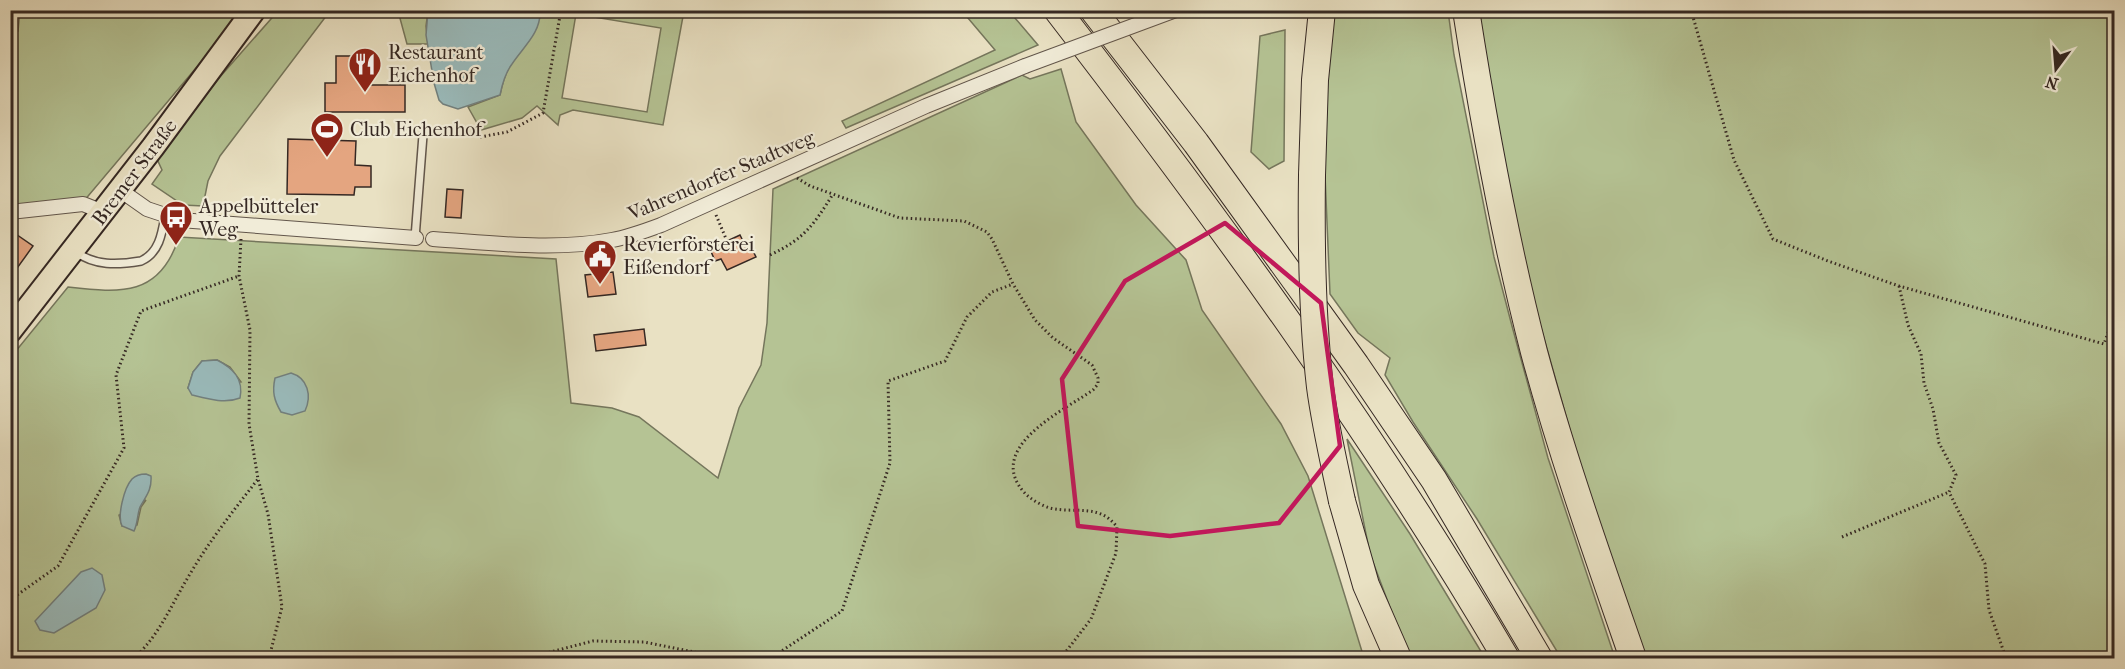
<svg xmlns="http://www.w3.org/2000/svg" width="2125" height="669" font-family="'IM FELL French Canon',serif">
<rect width="100%" height="100%" fill="#e9e1c3"/>
<filter id="stains"><feTurbulence type="fractalNoise" baseFrequency=".00333" numOctaves="4"/><feColorMatrix values="0 0 0 0 .2 0 0 0 0 .09 0 0 0 0 .02 0 0 0 .5 -.17"/></filter>
<radialGradient id="worn" r=".72"><stop offset=".6" stop-color="#630" stop-opacity="0"/><stop offset="1" stop-color="#630" stop-opacity=".3"/></radialGradient>
<!-- green -->
<g fill="#b5c394" stroke="#75765c" stroke-width="1.5" fill-rule="evenodd">
<path d="M20 11H244L78 208 11 214 10 37 18 31Z"/>
<path d="M278 11H330L220 156 208 181 203 206 183 205 152 184 162 170 157 159 219 78Z"/>
<path d="M398 11H428L426 26 428 44H407Z"/>
<path d="M540 11H684L663 125 573 110 560 115 558 125 537 106 522 118 481 130 468 107 500 95C502 85 506 72 511 64 522 49 540 30 540 11ZM576 14 661 28 647 112 562 98Z"/>
<path d="M962 11H1009L1038 45 846 128 842 121 995 50Z"/>
<path d="M1331 11H1448L1454 55 1494 257 1512 326 1548 458 1615 658H1561L1477 519 1413 422 1385 375 1390 358 1358 333 1330 294 1323 127Z"/>
<path d="M1476 11H2114V658H1643L1598 529 1510 218Z"/>
<path d="M1285 30 1284 161 1269 169 1251 152 1260 36Z"/>
<path d="M1061 69 1076 122 1136 205 1186 260 1202 310 1281 424 1308 476 1364 658H11V357L68 287C121 293 160 297 179 237L556 259 571 403 612 408 639 417 718 478 739 408 761 365 767 323 773 189 1022 75 1030 79ZM217 360 230 367 241 382 188 388 193 372 202 361ZM146 500 141 507 137 525 122 526 119 515Z"/>
<path d="M1347 439 1410 534 1485 658H1409L1370 554Z"/>
</g>
<!-- water -->
<g fill="#9abbbc" stroke="#72807f" stroke-width="1.5">
<path d="M428 11H540C541 33 523 47 512 64 506 72 502 85 500 95L458 109 443 104 439 100 434 83 426 35Z"/>
<path d="M217 360C233 368 244 379 240 398 225 404 208 399 192 395L188 388 193 372 202 361Z"/>
<path d="M291 373C308 378 312 396 305 411L292 415 281 412C274 400 272 392 275 378Z"/>
<path d="M146 474 151 476C152 490 146 496 140 507 137 515 138 523 134 531L122 526C117 516 124 488 132 479 136 475 141 474 146 474Z"/>
<path d="M92 568 102 575 105 590 96 608 54 633 40 630 35 621 81 572Z"/>
</g>
<!-- building -->
<g fill="#e4a580" stroke="#352823" stroke-width="1.5">
<path d="M336 56H364V85H405V112H325V83H336Z"/>
<path d="M288 139 356 141 355 165 371 166V187H355L354 195 287 194Z"/>
<path d="M447 189 463 190 461 218 445 217Z"/>
<path d="M10 230 33 246 10 278Z"/>
<path d="M740 235 746 247 750 245 756 257 727 270 721 259 715 261 710 249Z"/>
<path d="M613 272 616 294 588 297 585 275Z"/>
<path d="M644 329 646 345 596 351 594 335Z"/>
</g>
<g fill="none" stroke-linecap="round" stroke-linejoin="round">
<defs>
<g id="service">
<path d="M415 238 423 135"/>
<path d="M76 252C95 266 117 265 141 261 159 253 162 234 165 216"/>
</g>
<g id="minor">
<path d="M120 190 147 209 180 220 416 238"/>
<path d="M10 212 83 204 103 212"/>
<path d="M433 239C493 243 554 251 612 240 629 237 645 231 661 225L926 106 1025 66"/>
</g>
<path id="primary" d="M10 331 153 147 254 10"/>
<g id="motorway">
<path d="M1057 10C1218 219 1373 431 1506 658"/>
<path d="M1093 10 1196 143 1356 365 1434 480 1539 658"/>
<path d="M1466 10C1484 125 1505 240 1534 352 1562 456 1598 557 1633 658"/>
<path d="M1312 175 1315 80 1322 10"/>
<path d="M1342 501 1366 585 1398 658"/>
</g>
</defs>
<!-- service casing -->
<use href="#service" stroke="#62564b" stroke-width="10"/>
<!-- minor casing -->
<use href="#minor" stroke="#62564b" stroke-width="16"/>
<!-- primary casing -->
<use href="#primary" stroke="#352823" stroke-width="26"/>
<!-- motorway casing -->
<use href="#motorway" stroke="#352823" stroke-width="28"/>
<!-- path -->
<g stroke="#352823" stroke-width="3" stroke-dasharray="1.5 3" stroke-linecap="butt">
<path d="M1691 10 1734 160 1773 239 1828 261 1899 286 2104 344 2114 316"/>
<path d="M480 137 507 132 543 113 561 10"/>
<path d="M797 178 810 186 900 218 964 221 987 232 992 239 1013 284 1035 320 1053 338 1092 365 1098 378V384L1093 390C1066 409 994 443 1018 484 1024 495 1037 504 1050 508 1076 514 1099 503 1117 527L1116 553 1091 619 1061 658"/>
<path d="M716 215 727 241"/>
<path d="M241 239 239 276 250 330 249 424 258 479 268 514 282 607 269 658"/>
<path d="M770 255C804 239 813 226 833 194"/>
<path d="M1899 286 1908 325 1921 354 1924 383 1933 409 1939 443 1956 475 1949 492 1985 564 1989 610 2006 658"/>
<path d="M1842 537 1949 492"/>
<path d="M10 600 58 566 124 448 116 375 141 311 239 276"/>
<path d="M134 658C160 635 172 603 190 574 210 540 234 510 258 479"/>
<path d="M527 658 593 641 644 642 699 653 706 658"/>
<path d="M771 658 842 611 890 463 888 381 945 361 967 317 992 292 1013 284"/>
</g>
<!-- service -->
<use href="#service" stroke="#f1ecd8" stroke-width="7"/>
<!-- minor -->
<use href="#minor" stroke="#f1ecd8" stroke-width="14"/>
<!-- primary -->
<use href="#primary" stroke="#e9e1c3" stroke-width="22"/>
<!-- motorway -->
<use href="#motorway" stroke="#e9e1c3" stroke-width="26"/>
<defs>
<path id="minor-bridge" d="M1025 66 1176 10"/>
<path id="motorway-bridge" d="M1312 175C1311 246 1312 317 1320 387 1325 425 1334 463 1342 501"/>
</defs>
<!-- minor-bridge casing -->
<use href="#minor-bridge" stroke="#62564b" stroke-width="16" stroke-linecap="butt"/>
<!-- motorway-bridge casing -->
<use href="#motorway-bridge" stroke="#352823" stroke-width="28" stroke-linecap="butt"/>
<!-- minor-bridge -->
<use href="#minor-bridge" stroke="#f1ecd8" stroke-width="14"/>
<!-- motorway-bridge -->
<use href="#motorway-bridge" stroke="#e9e1c3" stroke-width="26"/>
</g>
<!-- marked area -->
<path fill="none" stroke="#c2185b" stroke-width="4.5" stroke-linejoin="round" d="M1225 223 1321 303 1340 446 1279 523 1170 536 1078 526 1062 379 1125 281Z"/>
<!-- icons -->
<defs>
<symbol id="restaurant-pin" viewBox="-11 -11 22 30"><path d="M0 17L-7.5 6A9.5 9.5 0 1 1 7.5 6Z" fill="#8f2418" stroke="#f1ecd8"/><path d="M-5-6h1v4h1v-4h1v4h1v-4h1v5L-1.5 .5V6h-2V.5L-5-1ZM5-6V6H3V1.5H1.5Q1.5-4 5-6Z" fill="#fff"/></symbol>
<symbol id="stadium-pin" viewBox="-11 -11 22 30"><path d="M0 17L-7.5 6A9.5 9.5 0 1 1 7.5 6Z" fill="#8f2418" stroke="#f1ecd8"/><path d="M0-5a6.5 5 0 1 0 0 10a6.5 5 0 1 0 0-10ZM-3.5-1.8h7v3.6h-7Z" fill="#fff"/></symbol>
<symbol id="bus-pin" viewBox="-11 -11 22 30"><path d="M0 17L-7.5 6A9.5 9.5 0 1 1 7.5 6Z" fill="#8f2418" stroke="#f1ecd8"/><path d="M-5-6H5V4H4V6H2V4H-2V6H-4V4H-5ZM-3.5-4V0h7V-4ZM-3.5 1.2v1.5H-2V1.2ZM2 1.2v1.5H3.5V1.2Z" fill="#fff"/></symbol>
<symbol id="civic-pin" viewBox="-11 -11 22 30"><path d="M0 17L-7.5 6A9.5 9.5 0 1 1 7.5 6Z" fill="#8f2418" stroke="#f1ecd8"/><path d="M-.6-6.5H3V-4.5H.6V-3L4-1V1h2V6H-6V1h2V-1L-.6-3ZM-1.2 2.5V6h2.4V2.5Z" fill="#fff"/></symbol>
</defs>
<g fill-rule="evenodd">
<use href="#restaurant-pin" x="346" y="45" width="38" height="52"/>
<use href="#stadium-pin" x="308" y="110" width="38" height="52"/>
<use href="#bus-pin" x="157" y="198" width="38" height="52"/>
<use href="#civic-pin" x="581" y="237" width="38" height="52"/>
</g>
<g text-anchor="middle" stroke-width="4.5" stroke-linejoin="round" paint-order="stroke">
<!-- poi labels -->
<g font-size="20" fill="#352823" stroke="#f1ecd8" text-anchor="start">
<text x="388" y="59">Restaurant<tspan x="388" dy="23">Eichenhof</tspan></text>
<text x="350" y="136">Club Eichenhof</text>
<text x="199" y="213">Appelbütteler<tspan x="199" dy="23">Weg</tspan></text>
<text x="623" y="251">Revierförsterei<tspan x="623" dy="23">Eißendorf</tspan></text>
</g>
<!-- street labels -->
<g font-size="20" fill="#352823" stroke="#f1ecd8">
<text transform="translate(134 172) rotate(-53)" y="7">Bremer Straße</text>
<text transform="translate(721 175) rotate(-23)" y="7">Vahrendorfer Stadtweg</text>
</g>
</g>
<!-- margin -->
<rect width="2125" height="669" fill="none" stroke="#e9e1c3" stroke-width="36"/>
<rect x="12" y="12" width="2101" height="645" fill="none" stroke="#352823" stroke-width="3"/>
<rect x="18" y="18" width="2089" height="633" fill="none" stroke="#352823" stroke-width="1.5"/>
<!-- north arrow -->
<g transform="translate(2056 69) rotate(196)" stroke="#f1ecd8" stroke-width="4.5" paint-order="stroke">
<path d="M0-4.5L10 22L0 15L-10 22Z" fill="#352823"/>
<text y="-9" font-size="16" font-weight="bold" text-anchor="middle" fill="#352823">N</text>
</g>
<rect width="100%" height="100%" filter="url(#stains)"/>
<rect width="100%" height="100%" fill="url(#worn)"/>
</svg>
